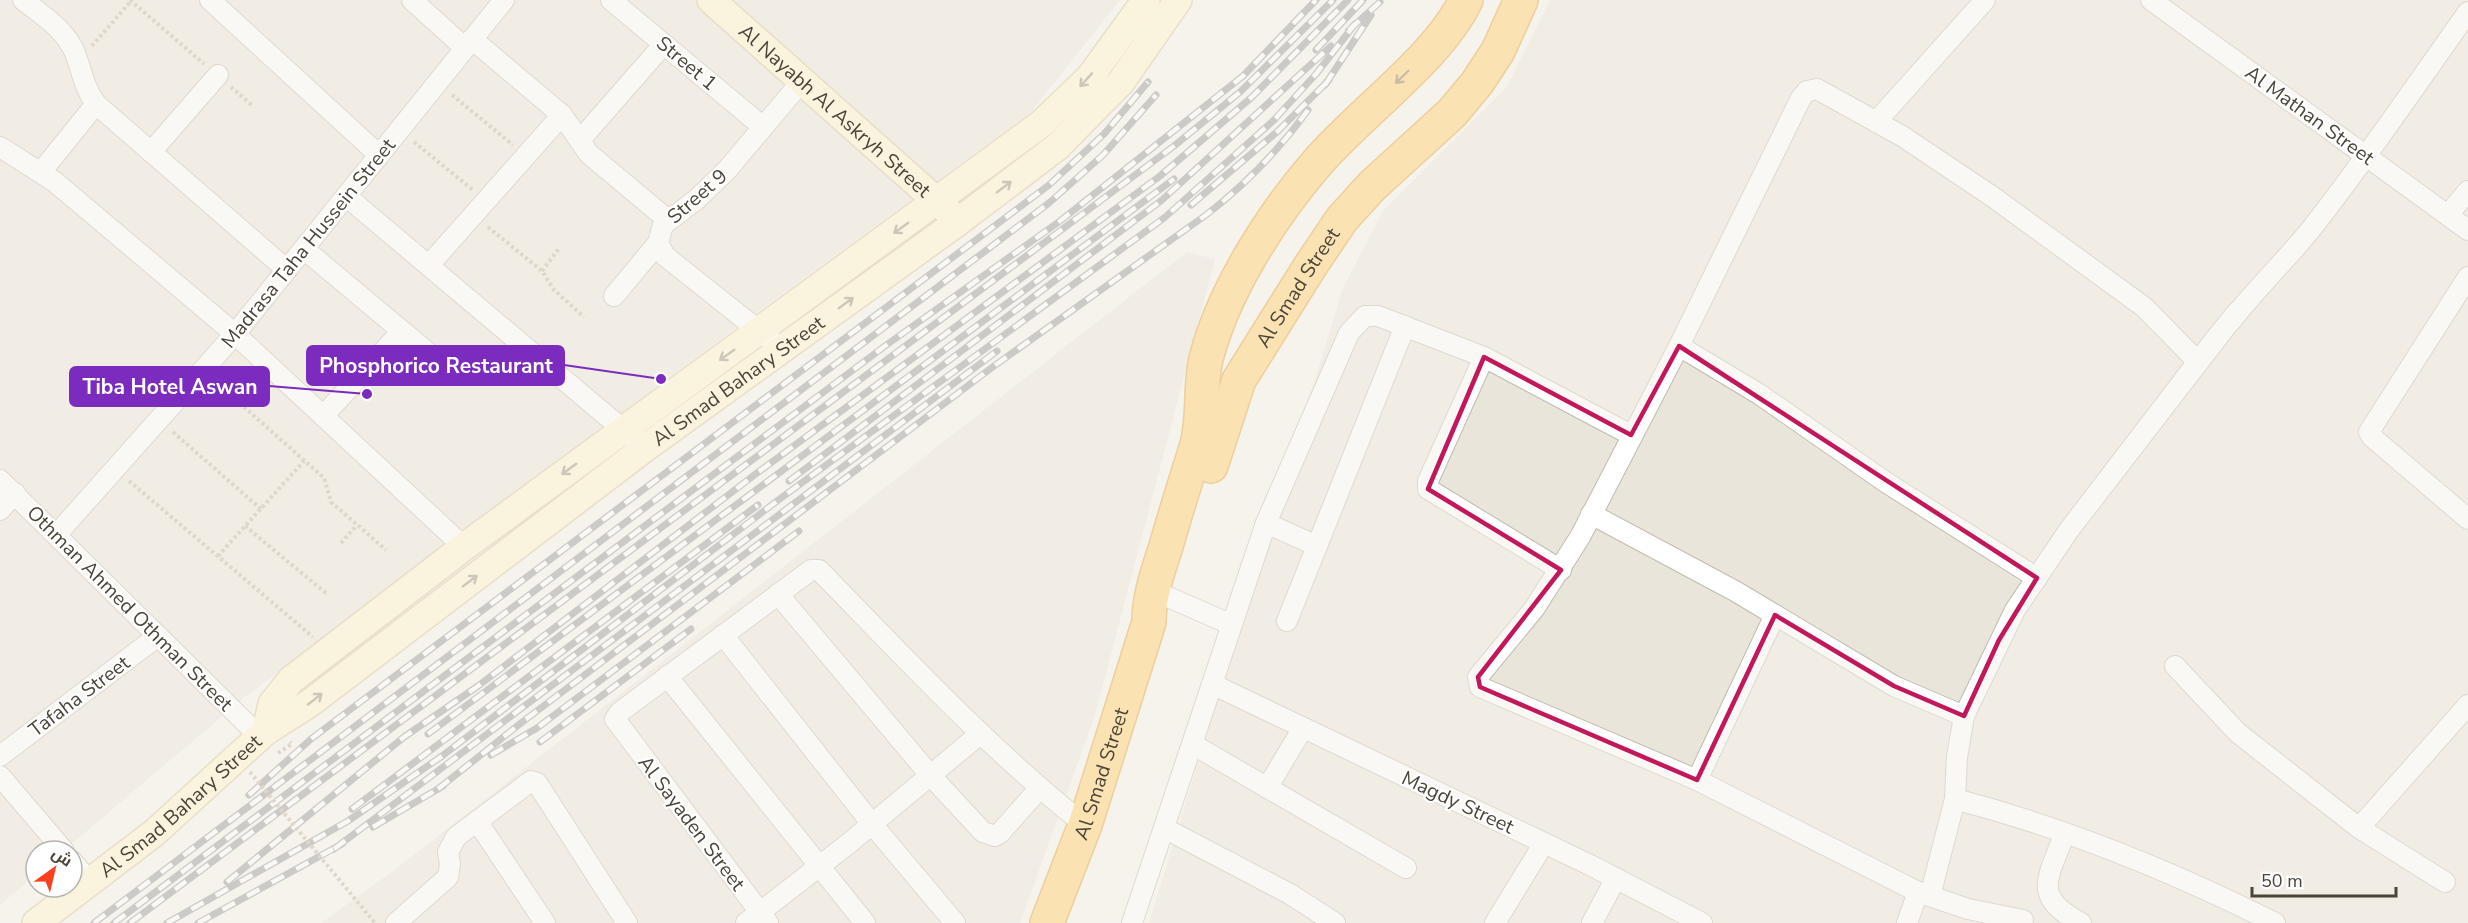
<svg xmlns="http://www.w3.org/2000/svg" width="2468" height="923" font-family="'Nunito Sans',Cairo,sans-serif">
<rect width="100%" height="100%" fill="#f6f3ec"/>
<!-- residential -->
<g fill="#eae5da">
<path d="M0 0H1120L1030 113 738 326 246 696 63 851H36V874L0 905Z"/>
<path d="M1550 0H2468V923H1149L1343 288 1383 211 1506 88Z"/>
<path d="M1187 252 1215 259 1095 715 1020 923H321L392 872Z"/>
</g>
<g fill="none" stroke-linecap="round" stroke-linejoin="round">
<defs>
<g id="street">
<path d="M23 0C42 15 65 29 75 53 82 71 84 88 96 104L287 270"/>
<path d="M210 0 379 155"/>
<path d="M412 0 465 48"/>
<path d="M611 0 763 127"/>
<path d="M2151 0 2468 230"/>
<path d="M472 39 562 115 589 154 668 220"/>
<path d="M1876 122 1985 0"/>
<path d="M580 140 664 44"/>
<path d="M0 147 55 182 235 334 464 547"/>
<path d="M151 152 218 75"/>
<path d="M41 172 96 104"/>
<path d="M346 196 633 438"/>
<path d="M2448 215 2468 191"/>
<path d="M304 249 445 367"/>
<path d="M429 265 562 115"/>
<path d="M2468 277 2369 432 2372 437 2468 519"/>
<path d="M614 296 658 243"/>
<path d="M2231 321C2256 289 2286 260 2312 228 2367 158 2416 85 2468 12"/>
<path d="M1679 346 1759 394 1887 483 2037 578"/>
<path d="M782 349 665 256 658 243 663 225 697 199 727 170 802 81"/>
<path d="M1484 357 1428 481V489L1561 570"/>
<path d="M323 416 402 331"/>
<path d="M0 480 260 737"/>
<path d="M0 510 15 493"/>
<path d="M1591 514 1735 591 1894 686 1964 716"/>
<path d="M1266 523 1317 546"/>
<path d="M2069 530 2238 311 2216 338 2069 530 2015 610 1964 716 1957 757 1955 799C2065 828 2174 872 2275 923"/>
<path d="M57 534 235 334 504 0"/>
<path d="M1152 590 1230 624"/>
<path d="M778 594 930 775 983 832 995 836 1000 833 1039 789"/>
<path d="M1287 621 1405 326"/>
<path d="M723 635 872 824 955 923"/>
<path d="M2175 666 2238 733 2359 828 2468 705"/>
<path d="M667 676 865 923"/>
<path d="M1212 684 1590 865 1702 923"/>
<path d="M1192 744 1406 868"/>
<path d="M0 756 158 636"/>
<path d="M0 776 64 851"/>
<path d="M1697 780 1775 615"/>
<path d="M1267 788 1303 728"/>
<path d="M477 821 545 923"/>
<path d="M1164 828 1290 894 1335 923"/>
<path d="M2359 828 2445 882"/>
<path d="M2064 835C2048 879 2031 896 2081 923"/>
<path d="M72 861 91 883"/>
<path d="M1930 896 1955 799"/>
<path d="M2023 920 1968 909 1918 892 1697 780 1480 687 1478 677 1534 609 1580 537 1679 346 1801 98 1807 91 1817 89 1902 136 1993 197 2144 307 2198 362"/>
<path d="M396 923 448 877 450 864 448 852 456 837 531 781 537 783 627 923"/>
<path d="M746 923 848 844 980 734"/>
<path d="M768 923 615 719 620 712 811 570H819C905 658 988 748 1085 825"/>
<path d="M1132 923 1266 523 1349 333 1365 316H1378L1484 357 1631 435"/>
<path d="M1495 923 1544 843"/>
<path d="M1592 923 1616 878"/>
<path d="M1907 923 1918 892"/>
</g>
<g id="secondary">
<path id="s1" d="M711 0 949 212"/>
<path d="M266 731 272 704 291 680 464 547 1041 124 1090 77 1146 0"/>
<path id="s2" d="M36 923 154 833 266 731 310 703 645 448 958 222 1057 147 1121 82 1178 0"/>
</g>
<g id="highway">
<path id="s3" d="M1211 466 1239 380 1311 265 1342 219 1372 186 1452 113 1477 83 1498 51 1521 0"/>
<path id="s4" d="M1047 923 1085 825 1149 622C1149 594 1159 569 1167 543 1176 511 1186 480 1196 448 1205 419 1199 389 1206 359 1223 291 1272 215 1317 163 1361 112 1438 58 1466 0"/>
</g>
</defs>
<!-- street casing -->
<use href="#street" stroke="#c2bbae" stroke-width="22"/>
<!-- secondary casing -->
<use href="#secondary" stroke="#d6c79b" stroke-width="30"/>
<!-- highway casing -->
<use href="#highway" stroke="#e0a43c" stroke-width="36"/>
<!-- path -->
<g stroke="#c4b79f" stroke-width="4" stroke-dasharray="3 3" stroke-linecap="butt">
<path d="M130 0 204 64"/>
<path d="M92 46 131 1"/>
<path d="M231 87 253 106"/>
<path d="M452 95 513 145"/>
<path d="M414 142 473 190"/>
<path d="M488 227 542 271 554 290 584 317"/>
<path d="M542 271 560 247"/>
<path d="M217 383 324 478 331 502 386 550"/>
<path d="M173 432 261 509"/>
<path d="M129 481 313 637"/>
<path d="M245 526 327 594"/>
<path d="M341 543 357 525"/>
<path d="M218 556 304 461"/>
<path d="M278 753 292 744 290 742"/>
</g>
<!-- street -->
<use href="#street" stroke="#fff" stroke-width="20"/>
<!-- secondary -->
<use href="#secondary" stroke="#fff3cd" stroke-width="27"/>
<!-- highway -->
<use href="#highway" stroke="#ffcf6e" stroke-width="33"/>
<defs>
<g id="rail">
<path d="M1349 30 1380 2"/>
<path d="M1316 50 1363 0"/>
<path d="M1325 85 1371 15"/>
<path d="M1191 205 1278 131 1329 80"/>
<path d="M789 481 1162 200 1331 46"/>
<path d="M428 734 1174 179"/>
<path d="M540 742 691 629"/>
<path d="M491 755 537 728 799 531"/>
<path d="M438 789 521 723 994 366 1206 215C1245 185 1279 150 1308 110"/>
<path d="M249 795 311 739 1049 185 1104 134 1148 82"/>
<path d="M352 809 758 505"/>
<path d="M373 827 443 786"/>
<path d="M334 849 997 351"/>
<path d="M227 882 404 737 478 686 757 473 1160 176 1252 97 1348 0"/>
<path d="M94 923 1049 203 1103 155 1156 95"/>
<path d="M114 923 885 346 1060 221 1243 76 1316 0"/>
<path d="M130 923 1174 146 1240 92 1333 0"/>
<path d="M167 923 348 821 442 756 781 498 1164 218 1274 120 1316 74 1355 24"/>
<path d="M198 923 342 844"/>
</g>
</defs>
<!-- rail casing -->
<use href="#rail" stroke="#9a9a9a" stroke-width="7"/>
<!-- rail -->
<use href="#rail" stroke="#fff" stroke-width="4.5" stroke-dasharray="14" stroke-linecap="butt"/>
<!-- path-bridge -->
<path stroke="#c4b79f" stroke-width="4" stroke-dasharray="3 3" stroke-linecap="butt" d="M250 772 375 923"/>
</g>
<!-- one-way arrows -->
<defs><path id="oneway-shaft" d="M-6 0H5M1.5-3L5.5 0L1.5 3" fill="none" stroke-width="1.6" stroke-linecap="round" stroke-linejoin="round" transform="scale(1.5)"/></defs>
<use stroke="#937c4e" href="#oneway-shaft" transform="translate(1402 77) rotate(136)"/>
<g stroke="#9c937c">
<use href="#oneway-shaft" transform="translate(1086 80) rotate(132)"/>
<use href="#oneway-shaft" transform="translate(1004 187) rotate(-37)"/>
<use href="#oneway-shaft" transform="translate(901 228) rotate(144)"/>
<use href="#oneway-shaft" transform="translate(846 303) rotate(-36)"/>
<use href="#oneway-shaft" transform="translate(727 355) rotate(145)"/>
<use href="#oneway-shaft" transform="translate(569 469) rotate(144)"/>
<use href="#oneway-shaft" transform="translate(470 581) rotate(-37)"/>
<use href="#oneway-shaft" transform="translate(315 699) rotate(-38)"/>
</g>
<!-- marked area -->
<path d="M0 0H2468V923H0ZM1679 346 2037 578 1999 640 1964 716 1894 686 1775 615 1697 780 1480 687 1478 677 1561 570 1428 489 1484 357 1631 435Z" fill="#f6f3ec" fill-opacity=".55" fill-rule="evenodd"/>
<path fill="none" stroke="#c2185b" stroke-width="4.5" stroke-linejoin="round" d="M1679 346 2037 578 1999 640 1964 716 1894 686 1775 615 1697 780 1480 687 1478 677 1561 570 1428 489 1484 357 1631 435Z"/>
<g text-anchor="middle" stroke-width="4.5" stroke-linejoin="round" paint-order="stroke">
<!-- street labels -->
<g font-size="20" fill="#4b4439" stroke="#fff">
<text transform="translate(687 63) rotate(40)" y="7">Street 1</text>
<text dy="7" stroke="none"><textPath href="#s1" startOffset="166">Al Nayabh Al Askryh Street</textPath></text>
<text transform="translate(2310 115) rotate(36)" y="7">Al Mathan Street</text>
<text transform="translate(697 196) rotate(-41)" y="7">Street 9</text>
<text transform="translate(308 243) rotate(-51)" y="7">Madrasa Taha Hussein Street</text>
<text dy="7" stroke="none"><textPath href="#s3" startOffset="200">Al Smad Street</textPath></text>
<text dy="7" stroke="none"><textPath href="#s2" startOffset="888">Al Smad Bahary Street</textPath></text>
<text transform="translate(130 608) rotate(45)" y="7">Othman Ahmed Othman Street</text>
<text transform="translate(79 696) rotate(-37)" y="7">Tafaha Street</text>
<text dy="7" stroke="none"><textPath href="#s4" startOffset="159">Al Smad Street</textPath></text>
<text transform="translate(1458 802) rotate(25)" y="7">Magdy Street</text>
<text dy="7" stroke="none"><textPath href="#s2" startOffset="186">Al Smad Bahary Street</textPath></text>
<text transform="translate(692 823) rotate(53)" y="7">Al Sayaden Street</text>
</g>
</g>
<!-- callouts -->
<path fill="none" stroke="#7b2cbf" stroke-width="2" d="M661 379L564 365M367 394L269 386"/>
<g fill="#7b2cbf" stroke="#fff" stroke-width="2">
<circle cx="661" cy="379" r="6"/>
<circle cx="367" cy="394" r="6"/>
</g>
<g fill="#7b2cbf" stroke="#7b2cbf" stroke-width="2">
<rect x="307" y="346" width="257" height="39" rx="6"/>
<rect x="70" y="367" width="199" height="39" rx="6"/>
</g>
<g font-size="21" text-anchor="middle" font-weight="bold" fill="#fff">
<text x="436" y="373">Phosphorico Restaurant</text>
<text x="170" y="394">Tiba Hotel Aswan</text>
</g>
<!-- north arrow -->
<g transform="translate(54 869) rotate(34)"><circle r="28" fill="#ffffff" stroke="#b7b4b0" stroke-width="1.5"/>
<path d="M0-4.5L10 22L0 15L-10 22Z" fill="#fc3f1d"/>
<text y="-9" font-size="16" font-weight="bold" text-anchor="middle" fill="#4b4439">ش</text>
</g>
<!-- scale -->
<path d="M2252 887v9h144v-9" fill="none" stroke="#4b4439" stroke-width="3"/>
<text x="2261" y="887" font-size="18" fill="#4b4439" stroke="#ffffff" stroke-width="4.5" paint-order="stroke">50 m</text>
</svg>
